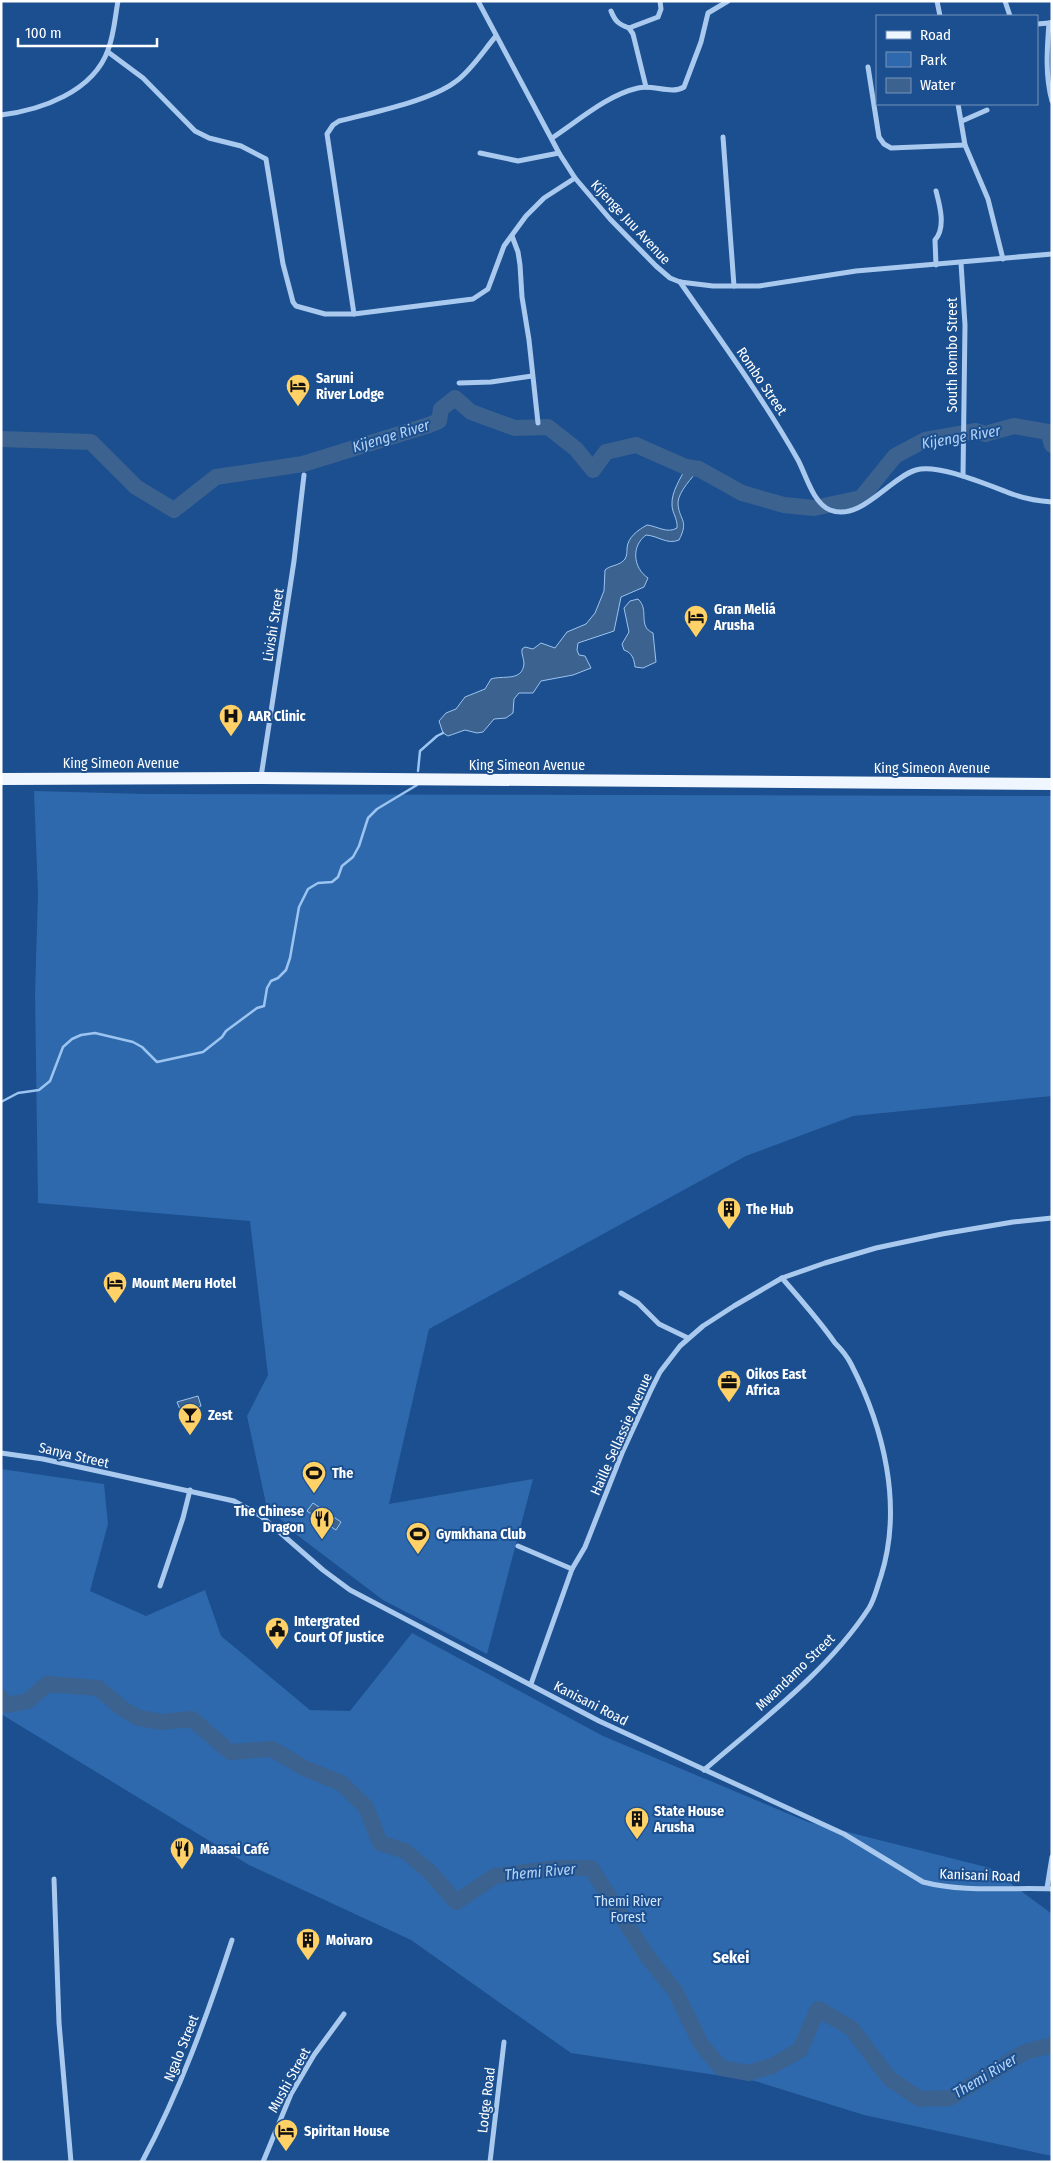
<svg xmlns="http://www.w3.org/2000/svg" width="1053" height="2163" font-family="'Fira Sans Condensed',sans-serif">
<rect width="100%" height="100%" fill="#1b4f8f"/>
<!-- green -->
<g fill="#2e69ad">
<path d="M34 791 146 794 1052 796V1096L853 1116 746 1156 429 1329 389 1504 533 1479 487 1654 383 1600 293 1532 284 1522 267 1508 247 1416 268 1375 250 1221 38 1203 35 994 38 894Z"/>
<path d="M1 1469 104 1484 108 1524 90 1591 146 1616 205 1590 221 1636 310 1710 350 1711 412 1633 603 1736 808 1822 990 1868 1052 1914V2156L864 2115 755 2081 571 2053 411 1940 249 1865 1 1714Z"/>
</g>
<!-- water -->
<g fill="#3c6290" stroke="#9cc4f0">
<path d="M686 467 699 469C692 478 679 491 678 502 678 520 690 519 679 540 667 545 659 536 646 535 631 546 633 568 648 578L644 587 621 597 614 631 578 643 577 650 579 655 585 656 591 668 573 675 541 681 533 693H519L514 699 513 713 506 718 494 719 483 732 477 733 465 730 448 736 443 733 439 721 446 713 456 709 465 697 485 689 491 679C503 675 522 682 524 664 524 658 521 654 522 649L525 647 533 649 541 643 555 648 567 632 586 624 595 613 604 591 605 570C610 565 620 566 625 559 627 556 627 551 627 548 628 537 638 530 647 525 657 526 667 534 677 528 678 519 672 513 672 505 671 492 681 478 686 467Z"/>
<path d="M638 599C650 610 637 626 653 633L656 662 643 668 635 667C634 660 633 653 624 650L622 644 629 632 624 608 630 601Z"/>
<path d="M198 1396 201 1406 181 1412 177 1402Z"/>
<path d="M313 1503 341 1522 336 1530 307 1511Z"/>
</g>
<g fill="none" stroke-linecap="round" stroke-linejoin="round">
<!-- stream -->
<g stroke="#9cc4f0" stroke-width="2.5">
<path d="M418 771 420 751 437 736 443 733"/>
<path d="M1 1102 18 1093 39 1090 50 1081 63 1047 72 1039 81 1035 95 1033 133 1042 142 1047 157 1062 203 1052 222 1037 226 1031 257 1008 264 1006 267 988 271 981 278 978 286 970 290 958 299 907 308 889 318 883 332 882 338 877 342 866 353 857 359 846 368 818 377 809 417 785"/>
</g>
<!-- river -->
<g stroke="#3c6290" stroke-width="16">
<path d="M1 439 91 442 136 487 174 510 216 477 303 464 429 425 439 421 441 409 455 398 471 412 515 428 548 427 576 449 593 470 606 452 636 445 686 467 699 469 742 493 784 505 814 508 861 498 895 456 925 440 976 431 985 434 1014 426 1048 432 1052 445"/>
<path d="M1 1698 7 1705 28 1701 47 1684 98 1688 123 1709 139 1718 162 1722 192 1719 230 1752 272 1749 304 1768 341 1783 366 1807 380 1843 405 1851 431 1873 456 1902 495 1876 558 1868H591L647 1956 675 1991 701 2044 721 2068 748 2073 772 2066 800 2050 818 2009 851 2028 890 2079 920 2099 950 2098 1025 2052 1052 2045"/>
</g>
<!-- street -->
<g stroke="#a9c9ee" stroke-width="5">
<path d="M478 1 559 153 575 178 610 219 656 266 670 278 680 282 713 286H759L856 271 1052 254"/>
<path d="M937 1 940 16"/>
<path d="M1005 1 1010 16"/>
<path d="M611 11C615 21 618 24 629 28L633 34 646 87"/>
<path d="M1052 22 1049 23C1047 49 1045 76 1052 101"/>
<path d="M1037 24 1049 23"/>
<path d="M629 28 658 17 661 9 660 1"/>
<path d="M108 52 143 78 195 131 209 138 241 146 266 159 283 264 293 302 296 306 325 314H354L473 299 488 289 504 246 526 216 544 198 575 178"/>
<path d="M868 67 879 137 884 144 891 148 965 145"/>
<path d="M958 104 965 145 988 199 1003 259"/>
<path d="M1 115C41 110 93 92 108 50 114 35 115 17 118 1"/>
<path d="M962 121 987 110"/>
<path d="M723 137 734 286"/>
<path d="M552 138C578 121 607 95 638 88 653 84 671 95 684 87L701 42 708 13 728 1"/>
<path d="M480 153 518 161 559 153"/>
<path d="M512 236 518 252 520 265 522 297 529 340 538 423"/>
<path d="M961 263 965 325 963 476"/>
<path d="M936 265 935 240C946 228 940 206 936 191"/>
<path d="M680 282C721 341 763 398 798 460 806 475 813 503 830 510 861 522 889 478 916 470 939 463 992 487 1015 495 1027 499 1039 501 1052 502"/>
<path d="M354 314 327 134 333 125 339 121C371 113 430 101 455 82 470 72 484 50 496 36"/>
<path d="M459 383 491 382 532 376"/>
<path d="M261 777 294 561 304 475"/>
<path d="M621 1293 638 1303 659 1324 688 1338"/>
<path d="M1 1453 43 1459 234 1501 261 1516 323 1570 350 1590 599 1721 844 1834 923 1882C965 1893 1009 1887 1052 1889"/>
<path d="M518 1546 572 1569"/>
<path d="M160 1586 183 1518 190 1490"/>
<path d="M531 1684 572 1569 585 1547 622 1453 650 1392 660 1372 680 1346 703 1326 734 1306 782 1278 825 1263 876 1248 942 1234 1013 1222 1052 1218"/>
<path d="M704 1770C761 1721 828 1671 869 1608 875 1598 877 1587 881 1576 903 1506 884 1428 851 1364 847 1356 841 1349 835 1343 819 1320 800 1299 782 1278"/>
<path d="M54 1879 59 2023 71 2162"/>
<path d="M1047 1888 1052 1857"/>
<path d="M142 2162C180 2091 207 2016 232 1940"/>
<path d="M263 2162 291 2094 314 2055 344 2014"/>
<path d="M490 2162 504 2042"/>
</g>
<!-- primary -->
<path stroke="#f0f6ff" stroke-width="12" d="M1 779 261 778 1052 784"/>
</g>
<!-- icons -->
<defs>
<symbol id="hotel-pin" viewBox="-11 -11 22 30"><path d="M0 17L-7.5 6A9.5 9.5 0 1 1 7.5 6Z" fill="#ffd166" stroke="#1b4f8f"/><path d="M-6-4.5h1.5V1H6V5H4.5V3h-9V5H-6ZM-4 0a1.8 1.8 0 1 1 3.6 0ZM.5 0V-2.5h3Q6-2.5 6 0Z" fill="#111"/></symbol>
<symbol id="hospital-pin" viewBox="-11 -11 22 30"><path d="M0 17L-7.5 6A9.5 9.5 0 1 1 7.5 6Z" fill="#ffd166" stroke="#1b4f8f"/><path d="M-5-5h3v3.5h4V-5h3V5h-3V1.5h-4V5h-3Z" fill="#111"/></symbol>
<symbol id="building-pin" viewBox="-11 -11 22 30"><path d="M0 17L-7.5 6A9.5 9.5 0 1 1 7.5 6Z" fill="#ffd166" stroke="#1b4f8f"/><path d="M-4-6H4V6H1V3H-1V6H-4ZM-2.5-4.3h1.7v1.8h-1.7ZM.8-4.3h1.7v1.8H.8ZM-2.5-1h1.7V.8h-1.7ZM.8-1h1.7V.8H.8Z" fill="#111"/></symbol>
<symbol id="office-pin" viewBox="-11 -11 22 30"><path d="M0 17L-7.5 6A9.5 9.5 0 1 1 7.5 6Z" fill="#ffd166" stroke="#1b4f8f"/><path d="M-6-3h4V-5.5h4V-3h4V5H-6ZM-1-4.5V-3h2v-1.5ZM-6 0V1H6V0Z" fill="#111"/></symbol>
<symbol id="bar-pin" viewBox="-11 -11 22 30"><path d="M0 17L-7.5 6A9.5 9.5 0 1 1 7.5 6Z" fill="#ffd166" stroke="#1b4f8f"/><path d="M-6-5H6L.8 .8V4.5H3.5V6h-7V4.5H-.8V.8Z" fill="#111"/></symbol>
<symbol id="stadium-pin" viewBox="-11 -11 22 30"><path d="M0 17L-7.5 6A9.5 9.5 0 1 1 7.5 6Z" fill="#ffd166" stroke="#1b4f8f"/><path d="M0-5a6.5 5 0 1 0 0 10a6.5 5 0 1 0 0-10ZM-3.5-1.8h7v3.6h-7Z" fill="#111"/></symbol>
<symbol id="restaurant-pin" viewBox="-11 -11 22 30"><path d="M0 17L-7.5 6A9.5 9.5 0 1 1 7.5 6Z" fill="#ffd166" stroke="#1b4f8f"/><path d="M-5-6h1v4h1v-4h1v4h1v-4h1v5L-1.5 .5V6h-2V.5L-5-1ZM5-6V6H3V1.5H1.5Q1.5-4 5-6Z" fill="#111"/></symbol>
<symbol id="civic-pin" viewBox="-11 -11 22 30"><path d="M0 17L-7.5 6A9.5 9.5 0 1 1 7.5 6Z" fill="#ffd166" stroke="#1b4f8f"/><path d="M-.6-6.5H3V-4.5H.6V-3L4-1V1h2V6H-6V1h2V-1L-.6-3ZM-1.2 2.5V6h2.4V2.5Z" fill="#111"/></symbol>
</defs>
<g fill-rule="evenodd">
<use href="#hotel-pin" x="284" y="372" width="28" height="38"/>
<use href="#hotel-pin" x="682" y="603" width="28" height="38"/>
<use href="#hospital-pin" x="217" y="702" width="28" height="38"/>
<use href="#building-pin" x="715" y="1195" width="28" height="38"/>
<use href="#hotel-pin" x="101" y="1269" width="28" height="38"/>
<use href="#office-pin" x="715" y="1368" width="28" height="38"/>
<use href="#bar-pin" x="176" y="1401" width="28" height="38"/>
<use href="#stadium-pin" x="300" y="1459" width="28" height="38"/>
<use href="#restaurant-pin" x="308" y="1505" width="28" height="38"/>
<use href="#stadium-pin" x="404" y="1520" width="28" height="38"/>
<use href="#civic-pin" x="263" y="1615" width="28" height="38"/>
<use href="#building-pin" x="623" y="1805" width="28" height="38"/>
<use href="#restaurant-pin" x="168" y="1835" width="28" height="38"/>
<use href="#building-pin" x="294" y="1926" width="28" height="38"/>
<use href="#hotel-pin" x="272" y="2117" width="28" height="38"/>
</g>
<g text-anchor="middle" stroke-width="4" stroke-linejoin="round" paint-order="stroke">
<!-- street labels -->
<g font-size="14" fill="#fff" stroke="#1b4f8f">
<text transform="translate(631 222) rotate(47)" y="5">Kijenge Juu Avenue</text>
<text transform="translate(952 355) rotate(-90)" y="5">South Rombo Street</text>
<text transform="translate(762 381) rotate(56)" y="5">Rombo Street</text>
<text transform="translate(273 625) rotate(-81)" y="5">Livishi Street</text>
<text x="121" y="768">King Simeon Avenue</text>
<text x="527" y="770">King Simeon Avenue</text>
<text x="932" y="773">King Simeon Avenue</text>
<text transform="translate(621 1434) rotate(-66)" y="5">Haille Sellassie Avenue</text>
<text transform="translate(74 1455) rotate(13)" y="5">Sanya Street</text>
<text transform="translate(795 1672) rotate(-44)" y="5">Mwandamo Street</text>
<text transform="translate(591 1703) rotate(27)" y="5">Kanisani Road</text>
<text transform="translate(980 1875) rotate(2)" y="5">Kanisani Road</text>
<text transform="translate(181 2048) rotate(-68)" y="5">Ngalo Street</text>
<text transform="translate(289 2080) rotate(-61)" y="5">Mushi Street</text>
<text transform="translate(486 2100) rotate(-83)" y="5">Lodge Road</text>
</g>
<!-- poi labels -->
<g font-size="14" font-weight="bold" fill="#fff" stroke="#1b4f8f" text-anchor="start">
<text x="316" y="383">Saruni<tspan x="316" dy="16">River Lodge</tspan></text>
<text x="714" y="614">Gran Meliá<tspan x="714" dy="16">Arusha</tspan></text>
<text x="248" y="721">AAR Clinic</text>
<text x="746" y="1214">The Hub</text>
<text x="132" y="1288">Mount Meru Hotel</text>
<text x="746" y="1379">Oikos East<tspan x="746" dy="16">Africa</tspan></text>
<text x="208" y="1420">Zest</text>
<text x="332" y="1478">The</text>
<text x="304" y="1516" text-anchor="end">The Chinese<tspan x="304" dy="16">Dragon</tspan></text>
<text x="436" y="1539">Gymkhana Club</text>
<text x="294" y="1626">Intergrated<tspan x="294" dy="16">Court Of Justice</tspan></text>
<text x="654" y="1816">State House<tspan x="654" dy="16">Arusha</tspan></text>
<text x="200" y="1854">Maasai Café</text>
<text x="326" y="1945">Moivaro</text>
<text x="304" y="2136">Spiritan House</text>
</g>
<!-- park labels -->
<g font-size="14" fill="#cfe3fa" stroke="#1b4f8f">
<text x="628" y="1906">Themi River<tspan x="628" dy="16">Forest</tspan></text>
</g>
<!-- water labels -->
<g font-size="15" font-style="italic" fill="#b5d3f5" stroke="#1b4f8f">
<text transform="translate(391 436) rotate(-17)" y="5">Kijenge River</text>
<text transform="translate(961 437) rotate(-10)" y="5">Kijenge River</text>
<text transform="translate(540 1872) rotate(-5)" y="5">Themi River</text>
<text transform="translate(985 2076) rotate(-31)" y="5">Themi River</text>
</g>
<!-- quarter labels -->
<g font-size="16" font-weight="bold" fill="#fff" stroke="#1b4f8f">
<text x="731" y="1963">Sekei</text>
</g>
</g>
<!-- border -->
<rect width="1053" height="2163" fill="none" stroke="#ffffff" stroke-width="5"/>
<!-- legend -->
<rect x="876" y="15" width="162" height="90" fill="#1b4f8f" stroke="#7695bc"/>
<rect x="886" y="31" width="25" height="8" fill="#f0f6ff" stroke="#7695bc"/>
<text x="920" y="40" font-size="15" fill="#ffffff">Road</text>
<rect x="886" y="52" width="25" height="15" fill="#2e69ad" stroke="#7695bc"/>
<text x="920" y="65" font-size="15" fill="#ffffff">Park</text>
<rect x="886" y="78" width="25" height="15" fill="#3c6290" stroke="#7695bc"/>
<text x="920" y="90" font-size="15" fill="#ffffff">Water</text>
<!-- scale -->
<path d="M18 38v8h139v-8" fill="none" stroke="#ffffff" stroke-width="2.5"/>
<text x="25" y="38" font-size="15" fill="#ffffff" stroke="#1b4f8f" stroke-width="4" paint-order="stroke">100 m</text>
</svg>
